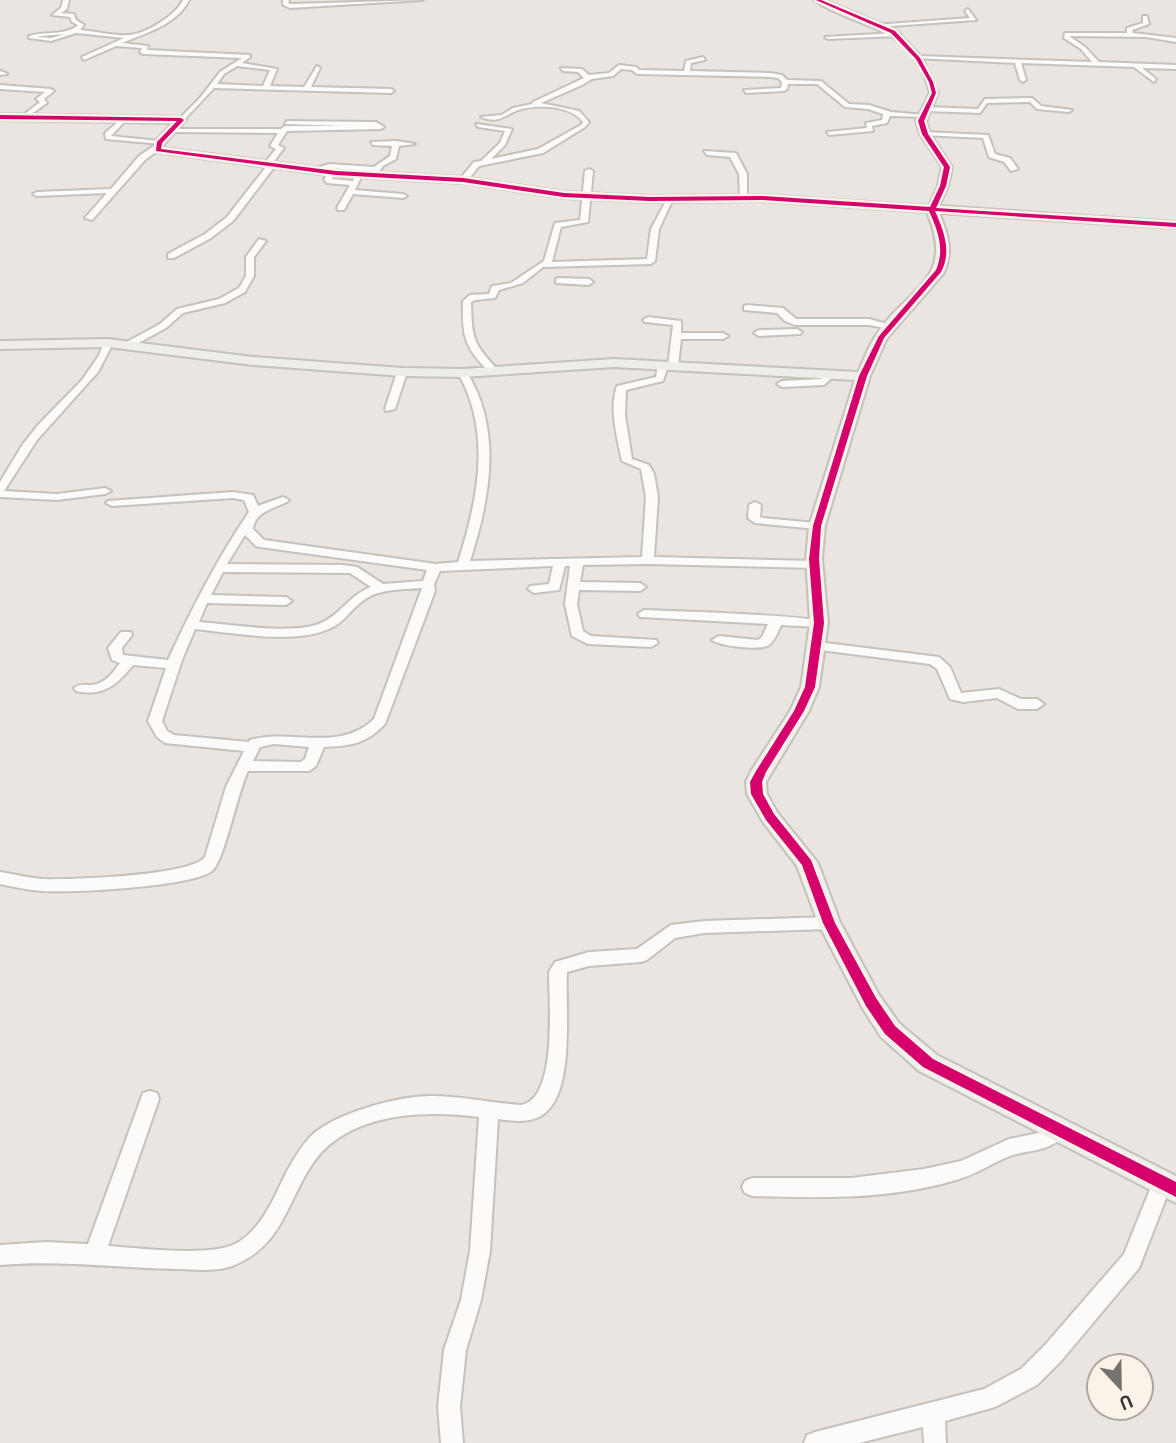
<svg xmlns="http://www.w3.org/2000/svg" width="1176" height="1443" font-family="'PT Sans',sans-serif">
<rect width="100%" height="100%" fill="#eae5e0"/>
<g fill="none" stroke-linecap="round" stroke-linejoin="round">
<defs>
<g id="street">
<path d="M63 0H69L67 9 61 13 74 14 76 20 84 25 80 30C95 31 114 36 129 35 146 34 176 15 183 0H189C177 25 145 33 122 43L148 46 147 50 250 55V57L242 63 277 69 270 86 304 87 317 66 320 68 311 87 391 89 394 91 391 93 214 88 183 121H179V119L200 98 220 72 242 58 143 54 140 52 142 48 116 46 84 60 82 57 124 38 76 33 51 41 29 38V36C44 31 66 36 78 25L72 22 70 17 52 15 61 8ZM65 34 51 38 37 37 41 36ZM237 66 270 70 263 86 217 84 224 74Z"/>
<path d="M283 0H289L288 3 291 4 423 0 290 8 283 5Z"/>
<path d="M968 9 976 20 877 27 874 25 970 18 965 11Z"/>
<path d="M1143 16H1147L1149 24 1132 30 1133 33 1176 38V42L1146 37 1069 36 1085 47 1099 62 1176 65V69L1142 68 1156 79 1154 82 1134 67 1021 63 1026 80 1023 82 1020 80 1015 63 915 58 918 56 1092 62 1081 49 1064 38 1065 33H1127V28L1143 23Z"/>
<path d="M896 33 898 36 828 39 825 37Z"/>
<path d="M703 57 705 60 691 63 690 71 770 73 782 75 787 80 821 81 849 104 869 105 891 112 926 115 923 117 890 116 887 123 872 126 873 131 829 135 827 132 867 128 866 123 882 120 883 114 868 109 845 107 817 84H788L787 89 784 91 746 93 744 90 781 88 782 82 778 78 770 77 637 74 632 70 621 69 613 76 592 79 582 85 541 103 579 111 589 122 585 127 543 153 479 166 466 182 459 180 474 162 481 161 500 143 505 131 478 127 476 124 512 129 505 145 491 159 538 149 581 125 583 122C571 105 536 104 518 110 503 116 498 124 481 117L502 115 513 108 532 104 533 102 584 78 578 72 563 71 561 68 582 69 589 75 609 73 619 65 636 67 639 70 684 71 686 61Z"/>
<path d="M0 71 6 73 7 74 0 75Z"/>
<path d="M0 85 51 89 54 91 44 99 47 103 24 119 22 116 40 102 36 99 45 92 0 89Z"/>
<path d="M1032 98 1041 106 1072 110 1069 112 1037 109 1030 102 987 103 980 113 927 111 924 109 927 107 978 109 985 99Z"/>
<path d="M125 116 128 118 111 136 159 141 161 144 106 139 105 133Z"/>
<path d="M287 121 376 122 384 127 381 129 287 131 278 145 284 148 272 164 275 166 233 221 211 238 174 258H168V254L205 234 227 217 266 167 263 165 276 149 270 146 278 133 171 132 169 129H281L285 126H345L285 124Z"/>
<path d="M925 132 988 135 995 154 1010 158 1018 169 1011 171 1004 162 989 157 983 138 923 135Z"/>
<path d="M396 141 415 144 399 146 396 159 383 166 376 176H370L371 171 329 168 312 173 308 171 329 164 374 167 390 156 392 146 373 145 371 142Z"/>
<path d="M154 146 161 148 145 160 92 220 85 218 107 193 37 196 33 194 37 192 111 189 139 156Z"/>
<path d="M704 151 736 153 747 174V200L740 198 739 174 730 157 707 155Z"/>
<path d="M589 169 593 171 588 222 561 227 552 262 647 259 651 229 668 197H674L659 229 655 261 651 264 543 267 523 283 499 290 495 298 475 300 471 302C472 340 473 343 498 370L490 372C464 348 462 335 463 301L470 295 489 294 492 286 511 283 544 261 555 223 580 220 585 171Z"/>
<path d="M330 171 337 173 332 179 353 181 357 173H363L355 190 403 194 407 196 403 198 353 194 344 210H338L337 208 350 185 327 183 324 179Z"/>
<path d="M259 239 266 241 254 257V276L245 292 225 303 183 313 166 328 131 347H125V343L160 324 177 309 219 299 239 288 246 276V257Z"/>
<path d="M559 278 589 279 593 282 589 285 556 283V279Z"/>
<path d="M747 305 783 308 796 319H869L895 326 890 329 869 325H795L785 321 777 313 744 310V306Z"/>
<path d="M648 317 681 321V333H723L728 336 723 339H681L678 366 673 369 668 366 673 325 645 322 643 320Z"/>
<path d="M797 329 802 332 800 334 759 336 754 333 759 330Z"/>
<path d="M105 341 113 343 98 372 37 440 4 491 57 494 105 488 111 491 105 494 57 500 0 497V482L23 444 39 424 82 380 98 357Z"/>
<path d="M663 362 668 365 663 381 626 390 625 415 632 459 649 465 654 474 658 497 654 557 814 561 818 562 820 565 818 568 648 564 583 565 580 582 640 583 646 587 640 591 579 590 577 604 583 631 591 636 656 640 658 643 651 647 588 644 572 636 565 604 570 566H565L559 590 534 593 528 589 530 586 549 584 553 566 440 571 434 584 435 591 385 724C366 744 350 746 324 747L316 766 309 771H248C238 791 224 862 212 871 192 887 71 893 42 891 28 890 14 887 0 884V872C14 874 28 878 42 879 69 880 191 876 205 857L226 787 244 751 165 743 157 737 148 721 166 668 133 665C117 685 103 697 76 691L74 688C82 682 88 687 97 684 107 681 114 671 120 663L112 660 108 648 121 632H131L132 635 122 648 123 655 168 660C192 608 217 559 249 512L244 500 233 498 112 506 106 503 108 501 233 492 253 495 258 506 283 497 289 500 287 502C272 509 255 512 253 529L264 540 436 564 458 562C478 500 492 432 458 373L463 370 466 371C503 429 490 499 470 561L642 557 646 497 641 469 622 461C617 437 609 409 617 386L656 377 658 365ZM245 535 256 546 260 547 427 570 423 581 383 584 357 567 343 565 227 564ZM223 572 350 573 371 587C351 594 342 613 323 622 297 636 229 624 199 622L207 603 286 605 292 601 286 597 211 595ZM422 588 374 719C339 753 292 728 250 740L249 742 174 735 167 731 162 721 182 660 195 629C234 633 296 645 331 628 343 623 350 611 360 603 377 588 401 590 422 588ZM274 744 309 747 305 759 301 762 253 761 260 747Z"/>
<path d="M402 369 407 372 395 409 386 411 385 409 397 372Z"/>
<path d="M828 372 836 374 824 385 782 387 777 384 782 381 821 379Z"/>
<path d="M755 502 761 505 760 517 762 518 817 523 823 526 817 529 755 523 748 518 749 505Z"/>
<path d="M644 610C669 611 816 615 825 623L819 627 781 625C778 632 775 640 769 645 760 651 720 646 712 640L719 636 758 640 762 637 768 624 640 617 638 614Z"/>
<path d="M817 642 939 657 950 667 961 693 999 689 1021 699H1037L1044 704 1037 709H1018L997 698 963 702 950 699 937 669 930 664 812 649 810 646 812 643Z"/>
<path d="M829 917 835 918 837 923 835 928 829 929 704 933 675 938 647 960 641 962 589 966 567 972C565 1007 575 1089 545 1113 532 1124 513 1121 498 1119L490 1251 481 1300 466 1350 460 1407 463 1443H441L438 1407 444 1350 461 1300 470 1251 479 1117C424 1110 348 1112 313 1163 285 1204 283 1248 229 1267 212 1272 193 1269 176 1269 117 1268 59 1260 0 1265V1245L46 1242 88 1244 143 1093 150 1091 157 1093 159 1099 108 1246C139 1248 209 1257 235 1244 262 1230 274 1197 287 1171 294 1159 301 1146 311 1136 335 1113 398 1096 431 1096 461 1096 491 1103 521 1105 558 1099 549 1001 549 972L555 962 589 952 637 949 671 925 704 921Z"/>
<path d="M1057 1121 1064 1124 1066 1130C1056 1152 1030 1149 1010 1156 992 1163 975 1175 956 1180 890 1200 819 1198 752 1196L745 1193 742 1187 745 1181 752 1178H851L924 1169 961 1161 1009 1139 1039 1133Z"/>
<path d="M1162 1174 1169 1177 1172 1183 1139 1268 1061 1361 1037 1385 995 1407 945 1421 946 1443H924L923 1427 859 1443H804L807 1435 815 1432 984 1389 1021 1369 1045 1345 1124 1254 1155 1177Z"/>
</g>
<path id="secondary" d="M814 0H824L896 30 922 58 938 93 926 121 930 134 952 167 948 186 939 206 1176 222V228L939 213C948 233 954 252 943 274L887 338 870 376 825 526 822 559 828 623 819 687 809 711 766 782 767 794 777 812 818 863 840 922 879 995 899 1023 937 1055 1176 1176V1203L919 1071 881 1037 863 1009 818 923 797 866 763 822 747 794 746 782 751 771 790 711 801 687 810 623 806 559 809 526 855 380 614 367 463 377 402 376 253 365 108 347 0 349V341L108 339 253 357 402 368 463 369 614 359 858 372C864 360 868 347 875 337 906 286 957 283 927 212L763 201 650 202 564 198 463 183 336 176 155 152 154 143 173 123 0 120V114L181 117 186 120 164 144 163 148 336 170 463 177 564 192 650 196 763 195 929 206 938 186 942 167 920 134 916 121 930 93C911 22 862 32 814 0Z"/>
</defs>
<!-- street casing -->
<use href="#street" stroke="#c5c1bd" stroke-width="4"/>
<!-- secondary casing -->
<use href="#secondary" stroke="#c5c1bd" stroke-width="4"/>
<!-- street -->
<use href="#street" fill="#fcfbfa" fill-rule="evenodd"/>
<!-- secondary -->
<use href="#secondary" fill="#eeeee9" fill-rule="evenodd"/>
<defs>
<path id="cycleway" d="M816 0H821L895 31 920 58 933 82 936 93 924 121 928 134 950 167 946 186 936 208 1176 223V227L935 211C944 232 952 251 941 272L884 338 867 376 821 526 819 559 824 623 815 687 804 711 766 772 762 782 763 794 774 814 811 860 835 923 876 998 895 1026 933 1059 1176 1182V1197L923 1067 885 1034 866 1006 823 923 802 865 766 820 751 794 750 782 756 771 794 711 805 687 814 623 809 559 813 526 859 376 879 336 936 270C945 249 938 231 929 211L763 200 650 201 564 197 463 182 336 175 156 151 157 142 177 121 0 119V115L181 118 184 120 162 143 161 149 336 171 463 178 564 193 650 197 763 196 930 207 940 186 944 167 922 134 918 121 932 93 929 82 916 59 891 33Z"/>
</defs>
<!-- cycleway casing -->
<use href="#cycleway" stroke="#fbf3ea" stroke-width="5"/>
<!-- cycleway -->
<use href="#cycleway" fill="#d6006c" fill-rule="evenodd"/>
</g>
<!-- north arrow -->
<g transform="translate(1120 1387) rotate(158)"><circle r="33" fill="#fbf3ea" stroke="#ada7a0" stroke-width="2"/>
<path d="M0-5L12 26L0 18L-12 26Z" fill="#76736f"/>
<text y="-10" font-size="19" font-weight="bold" text-anchor="middle" fill="#383532">U</text>
</g>
</svg>
